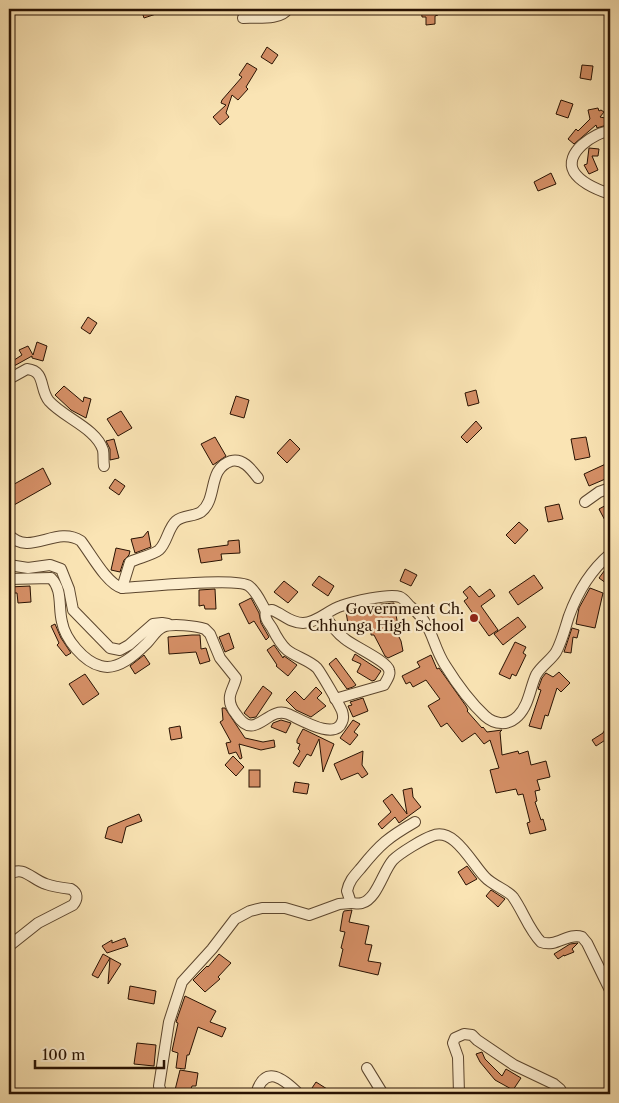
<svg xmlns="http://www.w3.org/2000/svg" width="619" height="1103" font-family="'Libre Caslon Text',serif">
<rect width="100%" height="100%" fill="#fae4b4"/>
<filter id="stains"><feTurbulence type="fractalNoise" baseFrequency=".004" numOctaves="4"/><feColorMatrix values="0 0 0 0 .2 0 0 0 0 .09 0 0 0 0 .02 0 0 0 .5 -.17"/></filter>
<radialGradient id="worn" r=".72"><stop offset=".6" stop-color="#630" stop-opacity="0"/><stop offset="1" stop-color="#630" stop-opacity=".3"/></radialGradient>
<!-- building -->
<g fill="#d58f66" stroke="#281202">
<path d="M141 9H168V10L144 18Z"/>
<path d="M421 9H437L438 15 435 16V24L426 25V17H422Z"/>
<path d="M267 47 278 55 272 64 261 57Z"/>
<path d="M247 63 257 69 246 87 248 89 238 100 232 95 226 113 229 117 220 125 213 117 226 105 221 103 222 100 242 77 239 75Z"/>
<path d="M582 65 593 66 591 80 580 78Z"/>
<path d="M561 100 573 104 568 118 556 114Z"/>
<path d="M598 108 599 111 601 110 604 112 600 117 610 119V124L597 128 596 125 574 144 568 139 576 129 578 131 590 119 588 110Z"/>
<path d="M589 148 599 149 598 156H592L598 170 589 174 584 165 587 164Z"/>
<path d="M551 173 556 184 538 191 534 182Z"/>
<path d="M88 317 97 323 90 334 81 328Z"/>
<path d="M37 342 47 346 43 361 32 358V356L14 366 15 368 9 371V358L11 362 22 355 19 350 28 346 33 355Z"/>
<path d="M64 386 83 402 84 397 91 399 86 418 71 410 55 395Z"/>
<path d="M476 390 479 403 468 406 465 393Z"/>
<path d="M236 396 249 400 244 418 230 414Z"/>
<path d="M121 411 132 428 118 436 107 419Z"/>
<path d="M476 421 482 428 467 443 461 437Z"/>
<path d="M215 437 226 456 213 465 201 444Z"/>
<path d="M586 437 590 457 575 460 571 439Z"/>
<path d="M114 439 119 458 110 460V449L106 441Z"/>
<path d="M290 439 300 449 287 463 277 453Z"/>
<path d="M610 462V477L589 486 584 474Z"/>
<path d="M43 468 51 484 14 505 9 496V487Z"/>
<path d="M115 479 125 486 119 495 109 488Z"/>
<path d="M610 503V530L599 509Z"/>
<path d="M559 504 563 519 548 522 545 507Z"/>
<path d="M519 522 528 530 515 544 506 535Z"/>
<path d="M148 531 151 547 135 553 131 539 143 537Z"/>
<path d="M239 540 240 553 221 554 222 560 201 563 198 549 228 545V541Z"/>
<path d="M116 548 130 551 129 555 124 560 120 572 111 570Z"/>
<path d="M610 563V586L599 578Z"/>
<path d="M405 569 417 575 411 586 400 581Z"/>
<path d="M534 575 543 588 518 605 509 592Z"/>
<path d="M319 576 334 586 328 596 312 585Z"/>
<path d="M284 581 298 592 288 603 274 592Z"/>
<path d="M30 586 31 602 18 603 17 593H9V587Z"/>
<path d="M470 586 479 597 490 589 495 596 481 606 498 630 489 636 464 601 468 598 463 592Z"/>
<path d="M590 588 603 593 595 628 576 624 579 608Z"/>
<path d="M215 589 216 609H205L204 605 199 606V590Z"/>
<path d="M251 598 259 613 261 623 269 637 266 640 254 621 249 624 239 604Z"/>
<path d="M394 603 399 632 396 631 401 641 403 651 388 658 385 656 374 635H371V631L361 633 359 626H356L355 623 348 624 346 612 372 605Z"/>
<path d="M518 617 526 627 503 645 494 634Z"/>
<path d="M55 624 61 638 71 653 66 656 57 645 59 643 51 626Z"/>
<path d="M572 628 579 630 577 638 573 637 571 653 564 652Z"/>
<path d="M229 633 234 648 225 652 219 637Z"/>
<path d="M192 635H200L201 649 206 648 210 661 200 664 196 652 169 654 168 637Z"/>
<path d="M515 642 526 647 523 653 526 655 516 676 512 674 510 679 499 674Z"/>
<path d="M274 645 283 658 284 656 297 665 288 676 276 666 277 665 267 650Z"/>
<path d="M355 654 381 671 375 680 372 681 357 672 361 664 352 660Z"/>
<path d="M144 655 150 664 135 674 130 666Z"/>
<path d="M431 655 437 669 439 668 466 706 468 710 467 711 482 728 483 727 487 732 502 730 500 732 502 755 518 751 519 754 528 751 531 765 546 761 550 777 537 780 540 790 535 791 537 801 535 802 541 820 543 819 546 830 530 834 527 823 530 822 523 794 518 795 516 789 496 793 490 770 499 768 490 740 484 744 475 733 462 742 447 723 441 727 428 706 440 699 426 680 413 687 410 682 406 684 402 676 420 667 417 662Z"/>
<path d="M336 658 356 685 353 687 347 689 329 664Z"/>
<path d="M559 672 570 683 561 692 557 688 548 716 545 715 541 729 529 726 541 690 538 689 542 678 546 673 553 677Z"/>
<path d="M85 674 99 694 83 705 69 684Z"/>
<path d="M263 686 272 693 256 717 250 718 244 713Z"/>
<path d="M316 687 322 693 317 698 326 706 311 717 296 710 286 700 295 691 304 700Z"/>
<path d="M363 698 368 711 353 717 348 706 352 705 350 702Z"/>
<path d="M222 708H225L245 738 263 742 274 740 275 747 261 750 239 744 242 758 240 759 236 752 229 754 226 743 231 742 220 722 223 720Z"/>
<path d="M281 720 291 723 286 733 271 727 273 723Z"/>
<path d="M353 720 360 724 354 732 358 735 350 745 340 738Z"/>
<path d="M610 720V737L596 746 592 740 603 733Z"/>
<path d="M180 726 182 738 171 740 169 728Z"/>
<path d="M303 729 334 744 323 772 319 739 311 756 307 754 299 767 293 763 300 751 298 749 300 744 297 743V740Z"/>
<path d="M363 751 362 765 368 774 362 778 358 773 341 780 334 764Z"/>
<path d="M233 756 244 767 236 776 225 765Z"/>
<rect x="249" y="770" width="11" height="17"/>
<path d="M295 782 309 784 307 794 293 792Z"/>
<path d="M412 788 413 797 421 807 399 823 395 817 382 829 378 824 391 812 383 801 392 794 407 814 403 790Z"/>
<path d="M139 814 142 821 126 827 122 843 105 838 108 827Z"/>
<path d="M467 866 477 879 466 885 458 872Z"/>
<path d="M491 890 505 899 498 907 486 896Z"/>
<path d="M352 910 349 922 369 926 365 944 372 945 368 961 381 963 378 975 339 966 343 949 341 948 345 932 340 931 343 913 344 911Z"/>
<path d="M125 938 128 946 107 953 102 946 112 940V943Z"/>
<path d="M578 943 572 949 574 952 564 956V955L558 959 554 954 570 944Z"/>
<path d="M103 954 110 958 98 978 92 975Z"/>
<path d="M219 954 231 963 218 977 220 979 205 992 193 980 207 966 208 967Z"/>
<path d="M110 958 121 964 108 984Z"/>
<path d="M130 986 156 991 154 1004 128 999Z"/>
<path d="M185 996 216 1011 210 1022 226 1028 222 1037 198 1027 189 1055H187L185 1069 176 1068 178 1053 172 1051 178 1023 176 1022Z"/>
<path d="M137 1043 156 1045 154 1066 134 1064Z"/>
<path d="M482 1052 485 1059 502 1076 506 1069 521 1078 513 1090 495 1080 480 1062 476 1054Z"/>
<path d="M180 1070 198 1073 196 1086H192L189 1094H174Z"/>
<path d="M316 1082 335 1094H308Z"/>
</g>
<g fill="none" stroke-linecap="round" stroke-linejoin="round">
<defs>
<g id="minor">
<path d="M243 18C256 17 280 21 288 9"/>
<path d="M610 131C595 132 563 153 574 172 581 183 598 190 610 194"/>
<path d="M9 379 27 369C46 371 39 389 49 401 64 418 96 428 103 450 104 455 103 461 104 466"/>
<path d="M585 502 599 492 610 488"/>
<path d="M9 535C30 557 56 525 81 541 91 554 107 584 122 588 143 587 237 577 249 586 257 592 261 603 266 611"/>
<path d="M9 565 28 568 50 565 61 569 69 589 73 610 110 648 120 650 129 645 153 624 162 623 168 624"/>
<path d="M9 579 51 578C63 590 58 607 62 622 65 639 84 662 101 666 118 671 136 654 147 643 152 638 156 630 163 627 172 623 196 626 205 629L210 634 220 658 236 678C235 684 231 690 230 696 229 702 232 709 236 714 255 744 267 705 288 714 300 719 335 741 342 722 344 718 343 714 342 711 339 704 321 673 317 668 309 660 296 657 287 650 280 644 276 636 272 628 268 622 264 618 266 611L272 610C283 614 290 623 303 623 317 623 328 610 341 606 352 602 389 593 400 597 405 599 407 604 411 607 434 626 431 643 445 665 455 681 471 703 485 716 495 725 508 726 518 716 529 705 530 688 536 675 541 666 551 660 556 652 562 641 565 628 569 616 578 591 590 571 610 554"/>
<path d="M122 588 130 562C138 558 153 555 159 550 167 543 168 528 176 521 183 515 193 517 201 512 218 499 207 469 231 461 243 458 251 469 258 478"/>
<path d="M325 615C330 624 336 632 345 639 353 646 387 661 389 670 391 675 386 681 384 685L335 699"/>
<path d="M415 822C389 837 380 844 361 868 354 876 349 881 347 891L351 903C354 903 359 904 362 903 377 899 383 871 393 860 400 853 423 839 432 836 454 826 472 864 485 877 492 885 509 891 513 897 523 911 529 930 541 942 556 948 568 932 582 937L587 943 610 990"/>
<path d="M9 875C23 864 32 880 46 884 54 887 63 888 71 889 78 893 78 899 73 905L38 923 9 946"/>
<path d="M367 1068 383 1094"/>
<path d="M162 1094 159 1086 169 1022 182 982 212 949 235 919 250 911 262 908H285L309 915 339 904 351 903"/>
<path d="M256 1094C265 1063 284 1079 299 1094"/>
<path d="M459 1094 458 1057 453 1043 455 1038 464 1034 472 1035 477 1040 514 1065 554 1084 560 1089 563 1094"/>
</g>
</defs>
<!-- minor casing -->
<use href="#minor" stroke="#5c462e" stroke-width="12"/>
<!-- minor -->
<use href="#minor" stroke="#fcedce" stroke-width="10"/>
</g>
<!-- markers -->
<circle fill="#8f2418" stroke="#fcedce" stroke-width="2" cx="474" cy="618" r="5"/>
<g text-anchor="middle" stroke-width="4.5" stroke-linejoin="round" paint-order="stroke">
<!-- poi labels -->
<g font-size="15" fill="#281202" stroke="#fcedce" text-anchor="end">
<text x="464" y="614">Government Ch.<tspan x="464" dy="17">Chhunga High School</tspan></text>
</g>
</g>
<!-- margin -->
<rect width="619" height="1103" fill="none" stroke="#fae4b4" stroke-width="30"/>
<rect x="10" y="10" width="599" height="1083" fill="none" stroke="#281202" stroke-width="2.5"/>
<rect x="15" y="15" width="589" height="1073" fill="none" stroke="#281202"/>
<!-- scale -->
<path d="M35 1060v8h129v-8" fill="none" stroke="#281202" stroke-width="2.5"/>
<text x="42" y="1060" font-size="15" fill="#281202" stroke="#fcedce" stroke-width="4" paint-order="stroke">100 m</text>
<rect width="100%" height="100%" filter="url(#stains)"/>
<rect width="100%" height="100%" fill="url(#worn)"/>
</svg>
